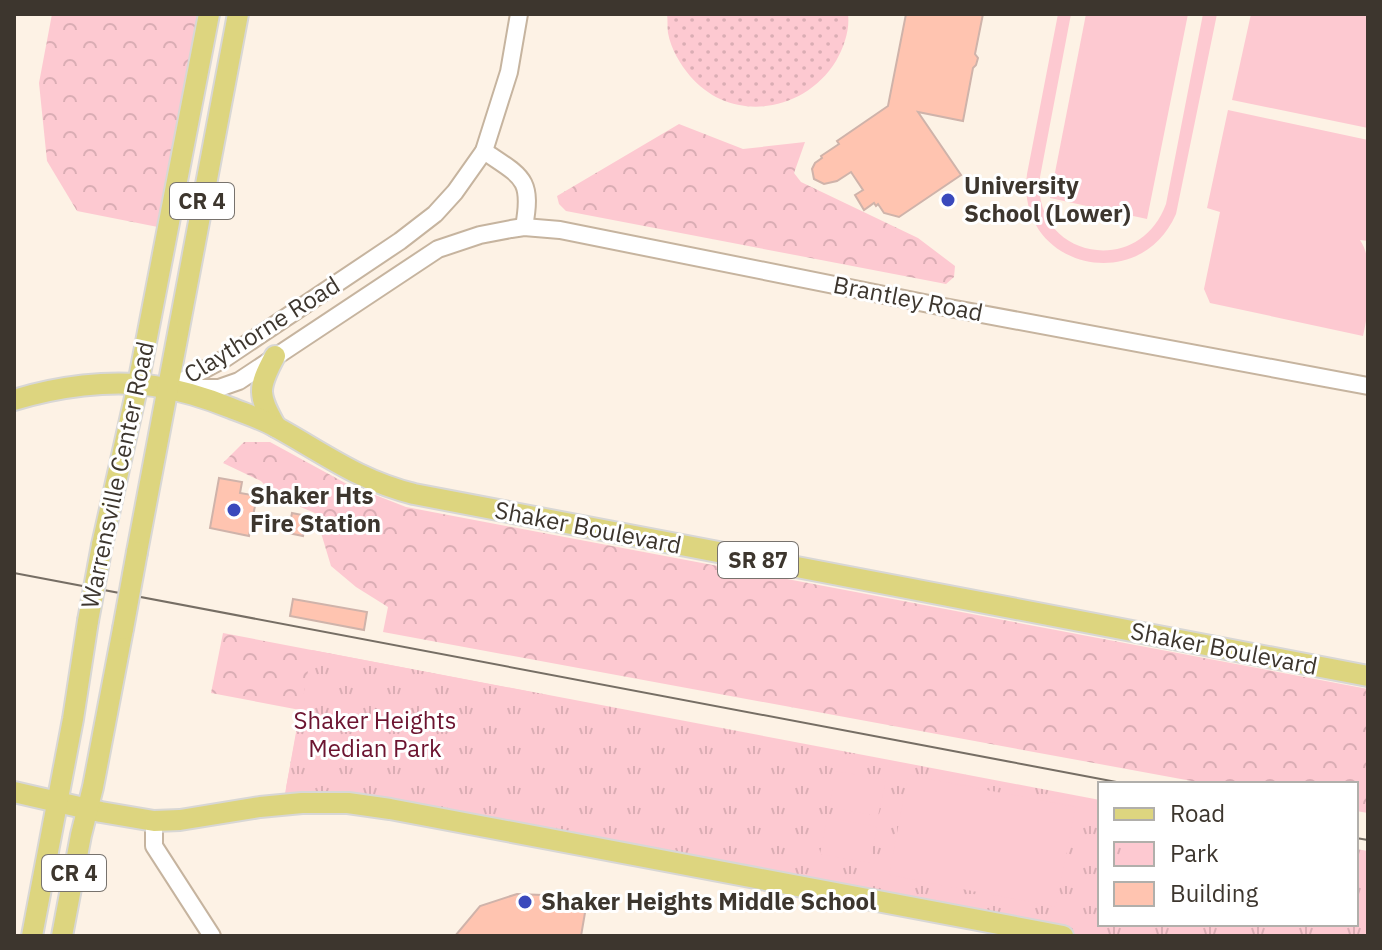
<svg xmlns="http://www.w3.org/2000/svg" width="1382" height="950" font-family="'IBM Plex Sans',sans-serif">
<defs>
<pattern id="grass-dots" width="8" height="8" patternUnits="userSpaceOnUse" patternTransform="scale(2)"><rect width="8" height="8" fill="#fdc9d1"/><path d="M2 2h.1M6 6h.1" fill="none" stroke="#daadb4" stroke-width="1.8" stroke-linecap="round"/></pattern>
<pattern id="forest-crowns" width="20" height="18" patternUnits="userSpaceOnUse" patternTransform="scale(2)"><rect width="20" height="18" fill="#fdc9d1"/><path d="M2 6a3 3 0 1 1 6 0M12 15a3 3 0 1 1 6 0" fill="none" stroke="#daadb4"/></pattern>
<pattern id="park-tufts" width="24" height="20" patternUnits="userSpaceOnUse" patternTransform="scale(2)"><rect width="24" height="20" fill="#fdc9d1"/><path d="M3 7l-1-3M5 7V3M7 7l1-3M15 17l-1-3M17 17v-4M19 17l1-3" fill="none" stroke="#daadb4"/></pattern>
</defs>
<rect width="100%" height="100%" fill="#fdf2e5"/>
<!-- grass -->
<path fill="url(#grass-dots)" d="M667 14H848C850 30 844 47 836 61 804 113 731 124 690 76 680 64 671 49 668 33 667 27 668 20 667 14Z"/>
<!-- forest -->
<g fill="url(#forest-crowns)">
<path d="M52 14H209L168 229 77 211 47 161 39 83Z"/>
<path d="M679 124 743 149 805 142 794 173 801 182 918 238 955 266 954 277 946 284 566 211 559 204 557 196Z"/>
<path d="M244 442H270L347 484 406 507 1368 689V813L1356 811V784H1208L383 632 388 607 356 587 331 566 315 513 276 497 261 481 223 463Z"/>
<path d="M223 633 547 695 286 788 300 710 211 693Z"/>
</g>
<!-- park -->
<path fill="url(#park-tufts)" d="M312 650 1100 800V924H1356V849L1368 851V936H1063L411 812 283 804Z"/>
<!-- pitch -->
<g fill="#fdc9d1">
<path d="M1058 14H1071L1040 177C1031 257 1138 280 1166 204L1203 14H1217L1176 214C1139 298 1015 267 1027 174Z"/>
<path d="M1086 14H1188L1147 219 1050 198Z"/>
<path d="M1251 14H1368V128L1232 100Z"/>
<path d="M1228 110 1368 140V241L1360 240C1375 261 1369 312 1363 336L1210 303 1204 289 1220 212 1207 208Z"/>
<path d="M836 771 886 780 878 816 829 807Z"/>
<path d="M908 775 1076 807 1056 907 889 875Z"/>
<path d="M827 817 877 827 870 863 820 854Z"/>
</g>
<!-- building -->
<g fill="#ffc4b0" stroke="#cfb3aa" stroke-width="2">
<path d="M906 14H983L975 54 978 58 976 65 973 68 963 121 918 112 961 175 899 217 884 213 878 204 876 206 874 203 864 210 855 195 863 190 851 172 837 181 824 184 814 179 812 169 815 163 822 158 821 156 839 144 837 141 888 106Z"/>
<path d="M219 478 242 482 240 493 257 496 249 536 210 528Z"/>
<path d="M292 513 307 516 303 536 288 533Z"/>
<path d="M293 599 367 612 364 630 290 616Z"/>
<path d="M517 894 542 895V898L586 907 581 936H455L480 906Z"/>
</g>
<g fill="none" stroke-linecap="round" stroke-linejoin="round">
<defs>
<g id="minor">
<path d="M484 151C522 177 533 178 524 227"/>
<path d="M173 386 224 359 400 241 435 214 455 192 484 151 509 72 519 14"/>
<path d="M185 388H219L239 381 438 249 480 235 511 229 524 227 560 230 944 307 1368 386"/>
<path d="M154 821V846L212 936"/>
</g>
<g id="major">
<path d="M275 356C257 389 258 395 276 427"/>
<path d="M14 400C56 387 110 379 154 386 181 390 206 398 231 408 246 414 262 419 276 427 325 454 358 480 414 494L1368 676"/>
<path d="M102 545 138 384 209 14"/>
<path d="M137 552 238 14"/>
<path d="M14 792 101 812 154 821 180 820 260 807 302 803H348L390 809 1063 936"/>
<path d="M32 936 73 719 88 621"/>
<path d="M62 936 81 835 93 787 123 629"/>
</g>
</defs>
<!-- minor casing -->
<use href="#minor" stroke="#c6b49f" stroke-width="20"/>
<!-- major casing -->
<use href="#major" stroke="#d8d7d5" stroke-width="24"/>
<!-- minor -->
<use href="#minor" stroke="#fff" stroke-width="16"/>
<!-- major -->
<use href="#major" stroke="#ddd57f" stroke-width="20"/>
<!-- tram -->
<g stroke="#766e64" stroke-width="2">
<path d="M14 573 1127 784"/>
<path d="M1356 838 1368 840"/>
</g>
<defs>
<g id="major-bridge">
<path d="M88 621 102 545"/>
<path d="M123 629 137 552"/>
</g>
</defs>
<!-- major-bridge casing -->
<use href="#major-bridge" stroke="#d8d7d5" stroke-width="24" stroke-linecap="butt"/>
<!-- major-bridge -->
<use href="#major-bridge" stroke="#ddd57f" stroke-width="20"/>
</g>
<!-- markers -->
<g fill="#3a49bc" stroke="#fff" stroke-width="3">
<circle cx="948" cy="200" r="8"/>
<circle cx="234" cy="510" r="8"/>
<circle cx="525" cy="902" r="8"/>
</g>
<g text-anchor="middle" stroke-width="6" stroke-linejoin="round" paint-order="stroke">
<!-- shield labels -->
<g fill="#fff" stroke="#77726d" stroke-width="2">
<rect x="170" y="183" width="64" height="36" rx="6"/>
<rect x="718" y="542" width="80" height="36" rx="6"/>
<rect x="42" y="855" width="64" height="36" rx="6"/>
</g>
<g font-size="22" font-weight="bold" fill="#3d362e">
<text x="202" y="209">CR 4</text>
<text x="758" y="568">SR 87</text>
<text x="74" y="881">CR 4</text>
</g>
<!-- poi labels -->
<g font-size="24" font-weight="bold" fill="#3d362e" stroke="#fff" text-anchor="start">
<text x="964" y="194">University<tspan x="964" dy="28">School (Lower)</tspan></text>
<text x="250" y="504">Shaker Hts<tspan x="250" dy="28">Fire Station</tspan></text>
<text x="541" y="910">Shaker Heights Middle School</text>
</g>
<!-- street labels -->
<g font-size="24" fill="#3d362e" stroke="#fff">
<text transform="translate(908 299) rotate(11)" y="8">Brantley Road</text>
<text transform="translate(262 330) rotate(-32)" y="8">Claythorne Road</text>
<text transform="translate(118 475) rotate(-78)" y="8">Warrensville Center Road</text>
<text transform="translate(588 528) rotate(11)" y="8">Shaker Boulevard</text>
<text transform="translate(1224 649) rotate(11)" y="8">Shaker Boulevard</text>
</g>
<!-- park labels -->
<g font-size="24" fill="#6c1430" stroke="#fff">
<text x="375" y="729">Shaker Heights<tspan x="375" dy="28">Median Park</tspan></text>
</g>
</g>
<!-- border -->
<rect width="1382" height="950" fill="none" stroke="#3d362e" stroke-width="32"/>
<!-- legend -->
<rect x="1098" y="782" width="260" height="144" fill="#ffffff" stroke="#b1afab" stroke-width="2"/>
<rect x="1114" y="808" width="40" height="12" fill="#ddd57f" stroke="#b1afab" stroke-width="2"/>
<text x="1170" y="822" font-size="24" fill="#3d362e">Road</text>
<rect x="1114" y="842" width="40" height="24" fill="url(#park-tufts)" stroke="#b1afab" stroke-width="2"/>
<text x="1170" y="862" font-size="24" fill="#3d362e">Park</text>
<rect x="1114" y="882" width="40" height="24" fill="#ffc4b0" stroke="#b1afab" stroke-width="2"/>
<text x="1170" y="902" font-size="24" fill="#3d362e">Building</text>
</svg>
